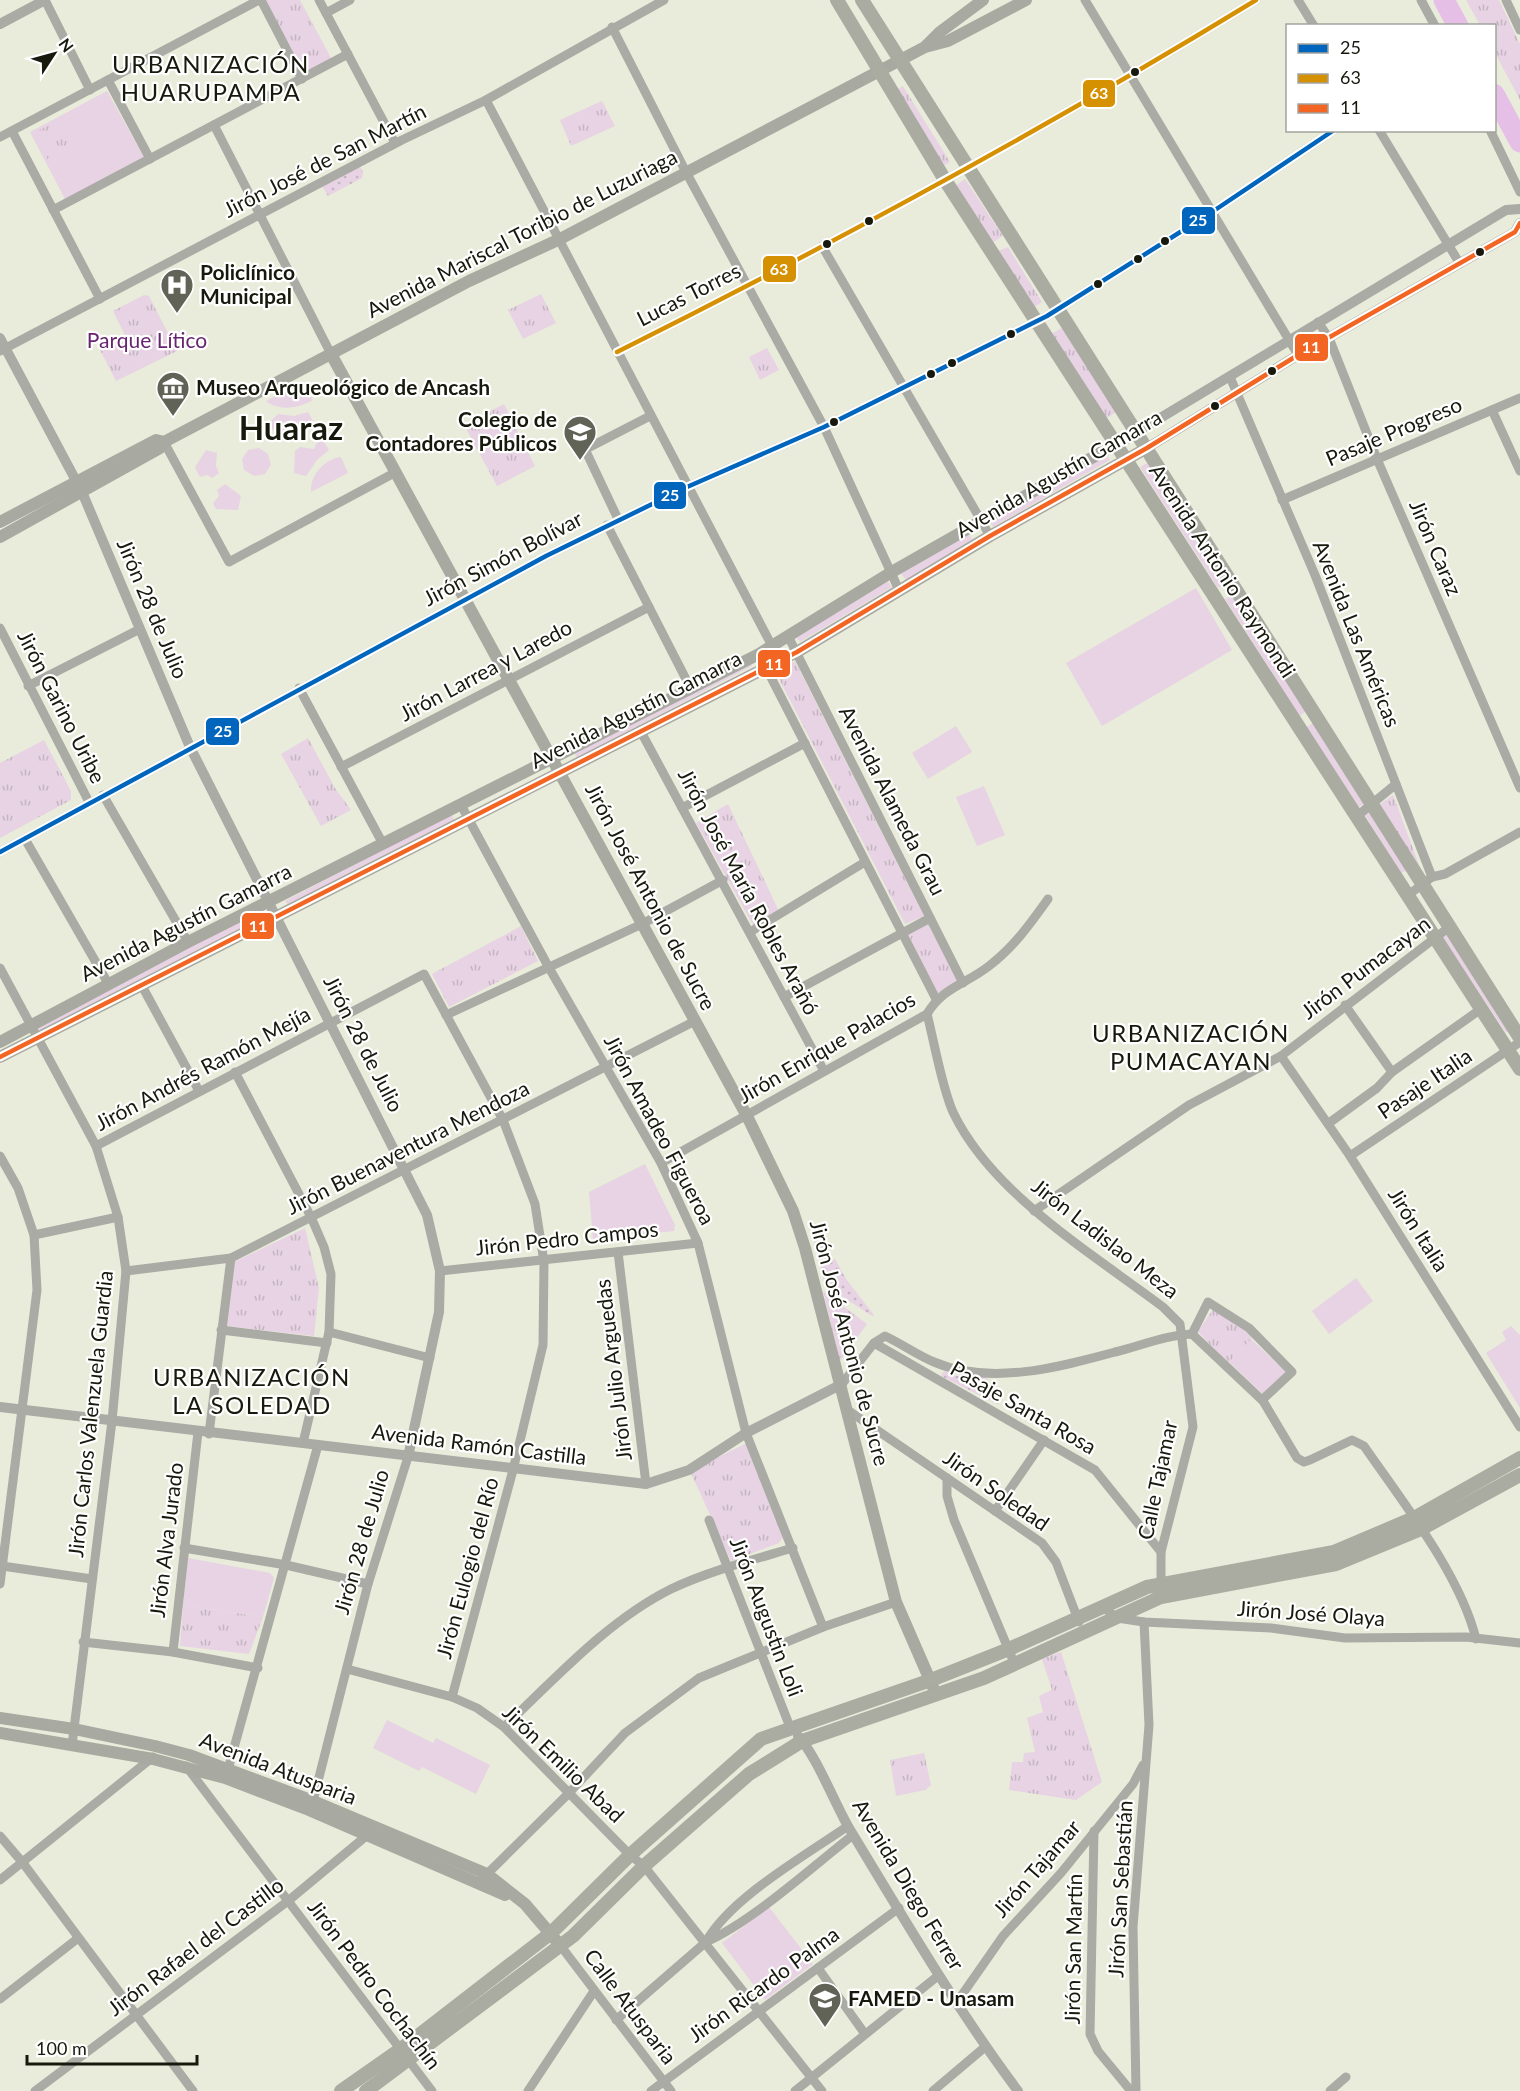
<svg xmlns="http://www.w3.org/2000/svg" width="1520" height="2091" font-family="Lato,sans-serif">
<defs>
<pattern id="park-tufts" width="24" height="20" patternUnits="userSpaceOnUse" patternTransform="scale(1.5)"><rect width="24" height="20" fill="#e7d3e3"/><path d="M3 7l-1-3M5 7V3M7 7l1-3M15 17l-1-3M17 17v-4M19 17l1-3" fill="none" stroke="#c5b5c2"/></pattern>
<pattern id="garden-dots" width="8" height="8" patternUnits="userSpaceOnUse" patternTransform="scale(1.5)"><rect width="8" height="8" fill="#e7d3e3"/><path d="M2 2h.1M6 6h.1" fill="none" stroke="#c5b5c2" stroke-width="1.8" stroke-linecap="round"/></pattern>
</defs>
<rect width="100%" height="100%" fill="#e9ecda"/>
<!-- grass -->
<g fill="#e7d3e3">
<path d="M107 91 145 159 65 199 30 132Z"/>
<path d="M301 383 313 400C299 408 280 412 266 401Z"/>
<path d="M308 412 316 427C307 427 302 422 295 433L296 439 290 442 282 433 270 428V422L278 414 294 416Z"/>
<path d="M320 435 329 450 317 460 306 476 294 473 295 451 300 447 314 449Z"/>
<path d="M259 448 268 454 271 465 265 474 254 476 244 470 242 459 248 450Z"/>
<path d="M206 450 217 453 216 466 219 473 212 478 207 475 200 477 195 467Z"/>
<path d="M1105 452 1110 460 993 527 989 520Z"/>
<path d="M341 457 348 473 311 492C310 474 325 459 341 457Z"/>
<path d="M1149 462 1225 582 1218 588 1140 467Z"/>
<path d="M225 484 241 496 238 510 216 509 213 503 219 496 217 490Z"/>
<path d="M968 532 972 540 906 580 900 572Z"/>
<path d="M886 579 892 587 800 642 794 635Z"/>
<path d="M1196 588 1232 650 1102 726 1066 663Z"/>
<path d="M1233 595 1306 711 1300 716 1225 599Z"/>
<path d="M749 660 752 666 577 758 572 749Z"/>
<path d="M1313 723 1365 803 1359 807 1307 727Z"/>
<path d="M956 726 972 752 928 779 912 753Z"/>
<path d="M984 786 1005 835 977 846 956 797Z"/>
<path d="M1369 811 1407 870 1401 873 1365 815Z"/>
<path d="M451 814 455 821 289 906 285 901Z"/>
<path d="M260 908 265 919 41 1034 37 1025Z"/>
<path d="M1447 932 1511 1030 1506 1033 1442 936Z"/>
<path d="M645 1164 675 1225 674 1231 593 1239 589 1192Z"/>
<path d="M1356 1278 1373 1301 1329 1334 1312 1311Z"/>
<path d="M1511 1326 1520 1335V1408L1486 1353 1506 1340 1502 1332Z"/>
<path d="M1251 1339 1286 1372 1264 1395 1229 1362Z"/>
<path d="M188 1558 270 1573 274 1578 263 1617 183 1605Z"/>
<path d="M387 1720 433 1743 436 1738 490 1765 476 1794 422 1767 419 1771 373 1748Z"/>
<path d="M769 1907 813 1964 765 2000 722 1943Z"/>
</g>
<!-- park -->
<g fill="url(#park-tufts)">
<path d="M266 0H300L331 58 302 74Z"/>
<path d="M1466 0H1499L1520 44V100L1495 53 1494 26 1480 25Z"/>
<path d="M903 86 950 162 940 168 893 92Z"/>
<path d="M602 101 615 126 571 146 560 120Z"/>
<path d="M58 121 72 151 49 162 35 132Z"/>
<path d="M965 179 1003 236 989 245 952 188Z"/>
<path d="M1008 247 1042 302 1030 310 996 252Z"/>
<path d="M541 294 556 323 523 339 508 310Z"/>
<path d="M144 295 149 296 177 351 116 381 99 348 125 335 113 311Z"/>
<path d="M1062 328 1116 412 1104 420 1049 335Z"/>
<path d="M767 348 779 370 760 380 749 357Z"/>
<path d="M504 404 535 466 497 486 464 425Z"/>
<path d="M795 661 924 916 905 924 775 671Z"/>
<path d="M308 738 335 788 351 810 321 826 281 754Z"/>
<path d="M44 740 71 791V800L0 838V763Z"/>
<path d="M1393 795 1421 870 1376 807Z"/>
<path d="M728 804 779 911 754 927 696 823Z"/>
<path d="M927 922 960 982 937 994 908 934Z"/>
<path d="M521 926 538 961 449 1007 432 974Z"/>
<path d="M305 1228 319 1288 314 1336 225 1326 234 1262Z"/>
<path d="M823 1291 867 1324 840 1361Z"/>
<path d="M1213 1309 1254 1336 1228 1363 1198 1332Z"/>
<path d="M747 1443 784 1536 779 1543 731 1561 690 1471Z"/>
<path d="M183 1605 263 1617 249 1654 180 1646Z"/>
<path d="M1061 1652 1102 1782 1076 1800 1009 1790 1012 1762H1023L1024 1753 1035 1752 1027 1718 1043 1712 1039 1696 1052 1690 1042 1659Z"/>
<path d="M924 1753 931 1785 925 1790 896 1796 890 1760Z"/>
</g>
<!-- garden -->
<g fill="url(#garden-dots)">
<path d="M358 163 363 172 362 178 328 196 320 183Z"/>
<path d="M820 1239 831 1260 835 1259 846 1279 874 1315 872 1316 825 1285 814 1241Z"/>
<path d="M944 1371 957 1376H986L999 1405 943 1377 941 1375Z"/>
</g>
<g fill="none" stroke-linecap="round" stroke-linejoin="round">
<!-- river -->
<g stroke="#e6bfe7" stroke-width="21">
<path d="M1444 0 1458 26"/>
<path d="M1494 94 1520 142"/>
</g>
<!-- minor -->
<g stroke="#a9aba4" stroke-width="9">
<path d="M45 0 90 90"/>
<path d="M261 0 302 79"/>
<path d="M319 0 395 143"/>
<path d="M1085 0 1298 355"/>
<path d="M1298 0 1314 26"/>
<path d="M1421 0 1435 26"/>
<path d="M1506 0 1520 30"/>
<path d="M326 13 350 0"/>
<path d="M612 27 686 172 824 427 899 590"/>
<path d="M108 80 150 159"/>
<path d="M486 100 772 646"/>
<path d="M214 125 331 354"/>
<path d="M1379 130 1460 264"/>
<path d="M1490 130 1520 192"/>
<path d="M12 131 100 299"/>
<path d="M0 137 259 0"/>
<path d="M53 210 348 54"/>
<path d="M822 246 990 536"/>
<path d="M1318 322 1329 338 1377 459 1520 788"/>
<path d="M0 351 402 140 486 100 664 0"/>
<path d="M617 352C835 243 1048 127 1256 0"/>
<path d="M1230 377 1315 575 1432 877 1407 896"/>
<path d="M1492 410 1520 471"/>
<path d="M164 442 229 562 396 472"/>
<path d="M582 443 618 519"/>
<path d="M586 449 650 416"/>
<path d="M1282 500 1520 398"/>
<path d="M607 525 690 687"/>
<path d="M0 628 89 802"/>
<path d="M788 636 963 983"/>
<path d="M759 654 936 999"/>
<path d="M28 686 138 630"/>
<path d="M299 688 383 844"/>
<path d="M640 730 824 1071"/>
<path d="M341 767 649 607"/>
<path d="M103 795 188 942"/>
<path d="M461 805 548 966 661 1163 698 1243 746 1433 823 1627"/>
<path d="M682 808 805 743"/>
<path d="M1356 817 1396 784"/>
<path d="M25 839 109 985"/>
<path d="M0 852 546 556 687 487 824 427 1047 316 1212 212 1334 130"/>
<path d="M1432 877 1445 874 1520 832"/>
<path d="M750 932 865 862"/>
<path d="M0 968 96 1146 118 1217 126 1271 112 1421 72 1745"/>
<path d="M142 986 199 1091"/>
<path d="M784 997 930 918"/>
<path d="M1345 1005 1392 1072"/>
<path d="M927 1014C934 1041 942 1088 953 1112 992 1194 1093 1254 1163 1307L1180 1324 1193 1427 1161 1552V1589"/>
<path d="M446 1015 642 924 723 880"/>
<path d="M1281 1056 1350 1156 1520 1427"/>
<path d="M235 1072 311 1217 324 1247 331 1274 329 1332 303 1443"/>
<path d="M1329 1123 1377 1088 1392 1072 1481 1009"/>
<path d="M96 1146 424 974 503 1120 535 1204 544 1262 543 1345 513 1470 452 1697"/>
<path d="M0 1156 18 1188 34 1235 37 1290 0 1584"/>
<path d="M1350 1156 1520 1042"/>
<path d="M661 1163 927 1014C942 988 966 984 989 966 1014 947 1030 924 1048 899"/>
<path d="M1034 1211 1189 1105 1281 1056 1448 928"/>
<path d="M34 1235 118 1217"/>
<path d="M618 1252 646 1484"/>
<path d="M126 1271 231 1258 695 1021"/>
<path d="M440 1271 698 1243"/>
<path d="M221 1330 327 1343"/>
<path d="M329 1332 430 1358"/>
<path d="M1192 1334 1263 1401 1297 1458 1304 1462 1310 1460 1352 1440 1364 1446C1402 1501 1460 1574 1476 1639"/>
<path d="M874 1343 1095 1470 1161 1552"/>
<path d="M842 1384 874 1343 885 1336C902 1344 917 1355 934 1362 990 1386 1060 1367 1115 1352 1140 1346 1166 1335 1192 1334L1208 1302 1249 1328 1292 1372 1262 1400"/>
<path d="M849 1411 1042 1543 1056 1562 1079 1622"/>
<path d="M209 1434 231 1258"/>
<path d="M947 1478V1496L954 1520 1015 1665"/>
<path d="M995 1511 1044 1440"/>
<path d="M709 1520 790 1727"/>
<path d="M184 1548 286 1565 368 1584"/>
<path d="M2 1566 92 1579"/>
<path d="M1103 1607 1117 1618 1144 1622 1271 1628 1345 1638 1466 1637 1520 1643"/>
<path d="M83 1642 173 1652 258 1668"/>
<path d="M173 1652 198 1432"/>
<path d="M347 1669 452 1697 477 1708 504 1727 630 1855 644 1866 822 2091"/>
<path d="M504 1727C555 1679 607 1621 671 1589 709 1571 752 1560 793 1548"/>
<path d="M186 1766 432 2091"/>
<path d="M227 1773 318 1445"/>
<path d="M312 1805 368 1584 408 1457"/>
<path d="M1094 1831 1090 2034 1098 2051 1131 2091"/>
<path d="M0 1836 23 1863 193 2091"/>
<path d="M483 1878 569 1793 625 1733 699 1678 823 1627 896 1602"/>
<path d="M0 1880 153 1757"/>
<path d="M706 1942C730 1898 806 1855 848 1826"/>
<path d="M560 1945 671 2091"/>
<path d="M818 1968 865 2034"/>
<path d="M0 1999 77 1939"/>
<path d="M957 2002 1003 1936 1061 1873 1133 1784 1143 1765"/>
<path d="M616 2020 706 1942C753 1921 812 1867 853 1835"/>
<path d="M35 2091 288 1901 371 1832"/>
<path d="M528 2091 594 1991"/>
<path d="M651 2091 899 1908"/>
<path d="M795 2091 939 1975"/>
<path d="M933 2091 985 2047"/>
<path d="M1136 2091 1133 1927 1149 1725 1144 1622"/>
<path d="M1330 2091 1346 2077"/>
</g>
<!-- tertiary -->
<g stroke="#a9aba4" stroke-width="10">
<path d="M0 24 45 0"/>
<path d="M0 338 82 492 190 747 427 1215 440 1271 439 1312 408 1457"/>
<path d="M1137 432 1506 210 1520 209"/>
<path d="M1147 448 1298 355 1515 232 1520 223"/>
<path d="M0 1407 646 1484 689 1470 746 1433 842 1384"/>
<path d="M798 1736C816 1755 835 1804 849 1828 903 1917 956 2008 1018 2091"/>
</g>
<!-- secondary -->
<g stroke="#a8a9a0" stroke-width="12">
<path d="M926 46 940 32 983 0"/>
<path d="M331 354 747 1116 793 1211 805 1248 896 1602 933 1687"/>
<path d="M0 522 156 440 164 442"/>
<path d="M0 537 160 448 164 442 469 281 560 239 925 47 948 41 1026 0"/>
<path d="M0 1042 188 942 759 654 890 573 1137 432"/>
<path d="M0 1057 797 652 990 536 1147 448"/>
<path d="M0 1718 74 1729 155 1746 189 1755 313 1801 487 1874 525 1904 560 1945"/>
<path d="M0 1733 153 1759 225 1778 309 1810 505 1895"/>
</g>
<!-- primary -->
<g stroke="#aaaca2" stroke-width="14">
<path d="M837 0 945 180 1520 1069"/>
<path d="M862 0 1520 1038"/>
<path d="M341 2091 401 2049 551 1933 630 1855 761 1739 931 1680 1009 1649 1147 1587 1334 1552 1414 1518 1520 1458"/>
<path d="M366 2091 573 1936 644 1866 749 1774 802 1741 984 1678 1161 1597 1336 1564 1421 1529 1520 1475"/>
</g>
<defs>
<path id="bus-1" d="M0 852 546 556 687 487 824 427 1047 316 1212 212 1334 130"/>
<path id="bus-2" d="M617 352C835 243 1048 127 1256 0"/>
<path id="bus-3" d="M0 1057 797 652 990 536 1147 448 1298 355 1515 232 1520 223"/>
</defs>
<!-- bus-1 casing -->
<use href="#bus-1" stroke="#fff" stroke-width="9"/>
<!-- bus-2 casing -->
<use href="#bus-2" stroke="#fff" stroke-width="9"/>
<!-- bus-3 casing -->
<use href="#bus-3" stroke="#fff" stroke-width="9"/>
<!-- bus-1 -->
<use href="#bus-1" stroke="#0065bd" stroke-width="4.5"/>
<!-- bus-2 -->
<use href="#bus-2" stroke="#d59102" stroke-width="4.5"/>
<!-- bus-3 -->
<use href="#bus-3" stroke="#f26522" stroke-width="4.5"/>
</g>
<!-- icons -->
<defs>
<symbol id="hospital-pin" viewBox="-11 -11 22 30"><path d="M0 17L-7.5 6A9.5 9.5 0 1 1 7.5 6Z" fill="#606355" stroke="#fff"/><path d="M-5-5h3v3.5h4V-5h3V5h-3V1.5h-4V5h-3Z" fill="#fff"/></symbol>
<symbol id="museum-pin" viewBox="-11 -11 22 30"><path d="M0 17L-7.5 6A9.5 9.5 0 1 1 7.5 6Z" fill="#606355" stroke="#fff"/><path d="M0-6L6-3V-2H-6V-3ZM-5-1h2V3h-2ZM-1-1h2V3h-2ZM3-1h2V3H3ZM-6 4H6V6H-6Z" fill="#fff"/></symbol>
<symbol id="university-pin" viewBox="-11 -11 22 30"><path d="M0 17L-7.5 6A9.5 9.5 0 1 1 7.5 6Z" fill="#606355" stroke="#fff"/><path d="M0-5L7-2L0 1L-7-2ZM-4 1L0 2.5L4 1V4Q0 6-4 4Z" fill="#fff"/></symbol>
</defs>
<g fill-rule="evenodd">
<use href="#hospital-pin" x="158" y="266" width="38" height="52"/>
<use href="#museum-pin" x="154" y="369" width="38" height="52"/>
<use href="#university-pin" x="561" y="413" width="38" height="52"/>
<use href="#university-pin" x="806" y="1980" width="38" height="52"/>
</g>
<!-- markers -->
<g fill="#17190d" stroke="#fff" stroke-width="2">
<circle cx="1135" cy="72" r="5"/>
<circle cx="869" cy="221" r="5"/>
<circle cx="1165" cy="241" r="5"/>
<circle cx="827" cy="244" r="5"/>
<circle cx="1480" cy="252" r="5"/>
<circle cx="1138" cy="259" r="5"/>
<circle cx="1098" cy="284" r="5"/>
<circle cx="1011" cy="334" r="5"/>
<circle cx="952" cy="363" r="5"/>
<circle cx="1272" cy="371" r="5"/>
<circle cx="931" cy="374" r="5"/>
<circle cx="1215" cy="406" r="5"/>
<circle cx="834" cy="422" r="5"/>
</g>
<g text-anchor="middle" stroke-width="4.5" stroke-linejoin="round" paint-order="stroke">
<!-- street labels -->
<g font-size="21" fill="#17190d" stroke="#fff">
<text transform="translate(325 161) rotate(-27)" y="7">Jirón José de San Martín</text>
<text transform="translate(522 234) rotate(-27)" y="7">Avenida Mariscal Toribio de Luzuriaga</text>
<text transform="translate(689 295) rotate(-27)" y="7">Lucas Torres</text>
<text transform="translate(1394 432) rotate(-23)" y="7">Pasaje Progreso</text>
<text transform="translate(1059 474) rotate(-30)" y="7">Avenida Agustín Gamarra</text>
<text transform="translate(1435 548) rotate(67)" y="7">Jirón Caraz</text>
<text transform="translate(503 559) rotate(-28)" y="7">Jirón Simón Bolívar</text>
<text transform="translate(1222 571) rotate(57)" y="7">Avenida Antonio Raymondi</text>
<text transform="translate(152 609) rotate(67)" y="7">Jirón 28 de Julio</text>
<text transform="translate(1356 634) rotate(68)" y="7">Avenida Las Américas</text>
<text transform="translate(486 671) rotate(-28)" y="7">Jirón Larrea y Laredo</text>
<text transform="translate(61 707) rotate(63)" y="7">Jirón Garino Uribe</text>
<text transform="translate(636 710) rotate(-27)" y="7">Avenida Agustín Gamarra</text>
<text transform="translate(892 801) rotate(63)" y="7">Avenida Alameda Grau</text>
<text transform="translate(748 892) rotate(62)" y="7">Jirón José María Robles Arañó</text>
<text transform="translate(650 897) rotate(62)" y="7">Jirón José Antonio de Sucre</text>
<text transform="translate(186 923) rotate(-27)" y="7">Avenida Agustín Gamarra</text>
<text transform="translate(1366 968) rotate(-37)" y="7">Jirón Pumacayan</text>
<text transform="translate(363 1044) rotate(63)" y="7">Jirón 28 de Julio</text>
<text transform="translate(827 1048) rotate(-30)" y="7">Jirón Enrique Palacios</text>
<text transform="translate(203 1069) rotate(-28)" y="7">Jirón Andrés Ramón Mejía</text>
<text transform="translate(1425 1084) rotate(-34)" y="7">Pasaje Italia</text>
<text transform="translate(659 1130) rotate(62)" y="7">Jirón Amadeo Figueroa</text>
<text transform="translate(408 1148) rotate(-27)" y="7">Jirón Buenaventura Mendoza</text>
<text transform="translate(1418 1230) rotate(58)" y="7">Jirón Italia</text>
<text transform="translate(567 1239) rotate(-6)" y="7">Jirón Pedro Campos</text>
<text transform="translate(1105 1239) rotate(38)" y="7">Jirón Ladislao Meza</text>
<text transform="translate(849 1343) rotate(75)" y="7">Jirón José Antonio de Sucre</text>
<text transform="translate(614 1370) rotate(-97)" y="7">Jirón Julio Arguedas</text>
<text transform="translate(1023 1408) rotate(30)" y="7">Pasaje Santa Rosa</text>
<text transform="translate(91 1414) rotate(-84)" y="7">Jirón Carlos Valenzuela Guardia</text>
<text transform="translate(479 1445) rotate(7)" y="7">Avenida Ramón Castilla</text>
<text transform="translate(1158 1480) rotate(-78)" y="7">Calle Tajamar</text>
<text transform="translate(996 1491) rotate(35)" y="7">Jirón Soledad</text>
<text transform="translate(167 1540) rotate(-83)" y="7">Jirón Alva Jurado</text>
<text transform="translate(362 1542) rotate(-74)" y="7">Jirón 28 de Julio</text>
<text transform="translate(468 1568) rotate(-75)" y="7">Jirón Eulogio del Río</text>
<text transform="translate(1311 1614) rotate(4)" y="7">Jirón José Olaya</text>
<text transform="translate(766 1617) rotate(69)" y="7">Jirón Augustin Loli</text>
<text transform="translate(563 1764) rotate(44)" y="7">Jirón Emilio Abad</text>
<text transform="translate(278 1769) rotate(21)" y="7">Avenida Atusparia</text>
<text transform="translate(1037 1869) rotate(-49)" y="7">Jirón Tajamar</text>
<text transform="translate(908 1885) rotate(59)" y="7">Avenida Diego Ferrer</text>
<text transform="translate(1121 1889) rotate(-87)" y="7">Jirón San Sebastián</text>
<text transform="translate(196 1947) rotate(-37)" y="7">Jirón Rafael del Castillo</text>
<text transform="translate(1074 1949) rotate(-89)" y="7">Jirón San Martín</text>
<text transform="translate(374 1985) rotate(53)" y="7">Jirón Pedro Cochachín</text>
<text transform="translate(764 1985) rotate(-36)" y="7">Jirón Ricardo Palma</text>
<text transform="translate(630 2007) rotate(53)" y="7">Calle Atusparia</text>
</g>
<!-- poi labels -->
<g font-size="21" font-weight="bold" fill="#17190d" stroke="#fff" text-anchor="start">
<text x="200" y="280">Policlínico<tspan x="200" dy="24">Municipal</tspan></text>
<text x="196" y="395">Museo Arqueológico de Ancash</text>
<text x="557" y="427" text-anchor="end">Colegio de<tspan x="557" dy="24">Contadores Públicos</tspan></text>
<text x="848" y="2006">FAMED - Unasam</text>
</g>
<!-- park labels -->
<g font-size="21" fill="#672570" stroke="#fff">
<text x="147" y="348">Parque Lítico</text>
</g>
<!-- quarter labels -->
<g font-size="24" letter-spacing="1.5" fill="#17190d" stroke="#fff">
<text x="211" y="73">URBANIZACIÓN<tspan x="211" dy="28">HUARUPAMPA</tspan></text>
<text x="1191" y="1042">URBANIZACIÓN<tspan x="1191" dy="28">PUMACAYAN</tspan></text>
<text x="252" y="1386">URBANIZACIÓN<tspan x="252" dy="28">LA SOLEDAD</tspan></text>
</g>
<!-- town labels -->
<g font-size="33" font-weight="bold" fill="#17190d" stroke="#fff">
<text x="291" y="440">Huaraz</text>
</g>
</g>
<g stroke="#fff" stroke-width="2">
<rect x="1082" y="79" width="34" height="29" rx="6" fill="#d59102"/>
<rect x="1181" y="206" width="35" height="29" rx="6" fill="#0065bd"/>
<rect x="762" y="255" width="35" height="28" rx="6" fill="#d59102"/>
<rect x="1294" y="333" width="35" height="29" rx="6" fill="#f26522"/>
<rect x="653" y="481" width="34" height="29" rx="6" fill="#0065bd"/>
<rect x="757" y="649" width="34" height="29" rx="6" fill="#f26522"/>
<rect x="205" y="717" width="35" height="29" rx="6" fill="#0065bd"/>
<rect x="241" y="912" width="34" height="28" rx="6" fill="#f26522"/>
</g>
<g font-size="16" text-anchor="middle" font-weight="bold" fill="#fff">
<text x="1099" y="99">63</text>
<text x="1198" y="226">25</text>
<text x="779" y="275">63</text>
<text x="1311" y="353">11</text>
<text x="670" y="501">25</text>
<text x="774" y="670">11</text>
<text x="223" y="737">25</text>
<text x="258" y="932">11</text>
</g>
<!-- legend -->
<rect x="1286" y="24" width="210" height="108" fill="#ffffff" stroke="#a2a39e" stroke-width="1.5"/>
<rect x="1298" y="44" width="30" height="9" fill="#0065bd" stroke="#a2a39e" stroke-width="1.5"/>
<text x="1340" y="54" font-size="18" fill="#17190d">25</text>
<rect x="1298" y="74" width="30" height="9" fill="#d59102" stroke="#a2a39e" stroke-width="1.5"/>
<text x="1340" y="84" font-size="18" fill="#17190d">63</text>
<rect x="1298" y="104" width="30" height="9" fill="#f26522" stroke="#a2a39e" stroke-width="1.5"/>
<text x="1340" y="114" font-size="18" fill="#17190d">11</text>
<!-- north arrow -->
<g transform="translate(54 54) rotate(54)" stroke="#ffffff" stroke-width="4.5" paint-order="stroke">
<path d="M0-4.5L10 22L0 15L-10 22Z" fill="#17190d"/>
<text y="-9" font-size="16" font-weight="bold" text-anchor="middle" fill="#17190d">N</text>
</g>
<!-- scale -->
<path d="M27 2055v9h170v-9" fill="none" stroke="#17190d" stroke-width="3"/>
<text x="36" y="2055" font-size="18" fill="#17190d" stroke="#ffffff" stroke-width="4.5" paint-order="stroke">100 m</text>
</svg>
